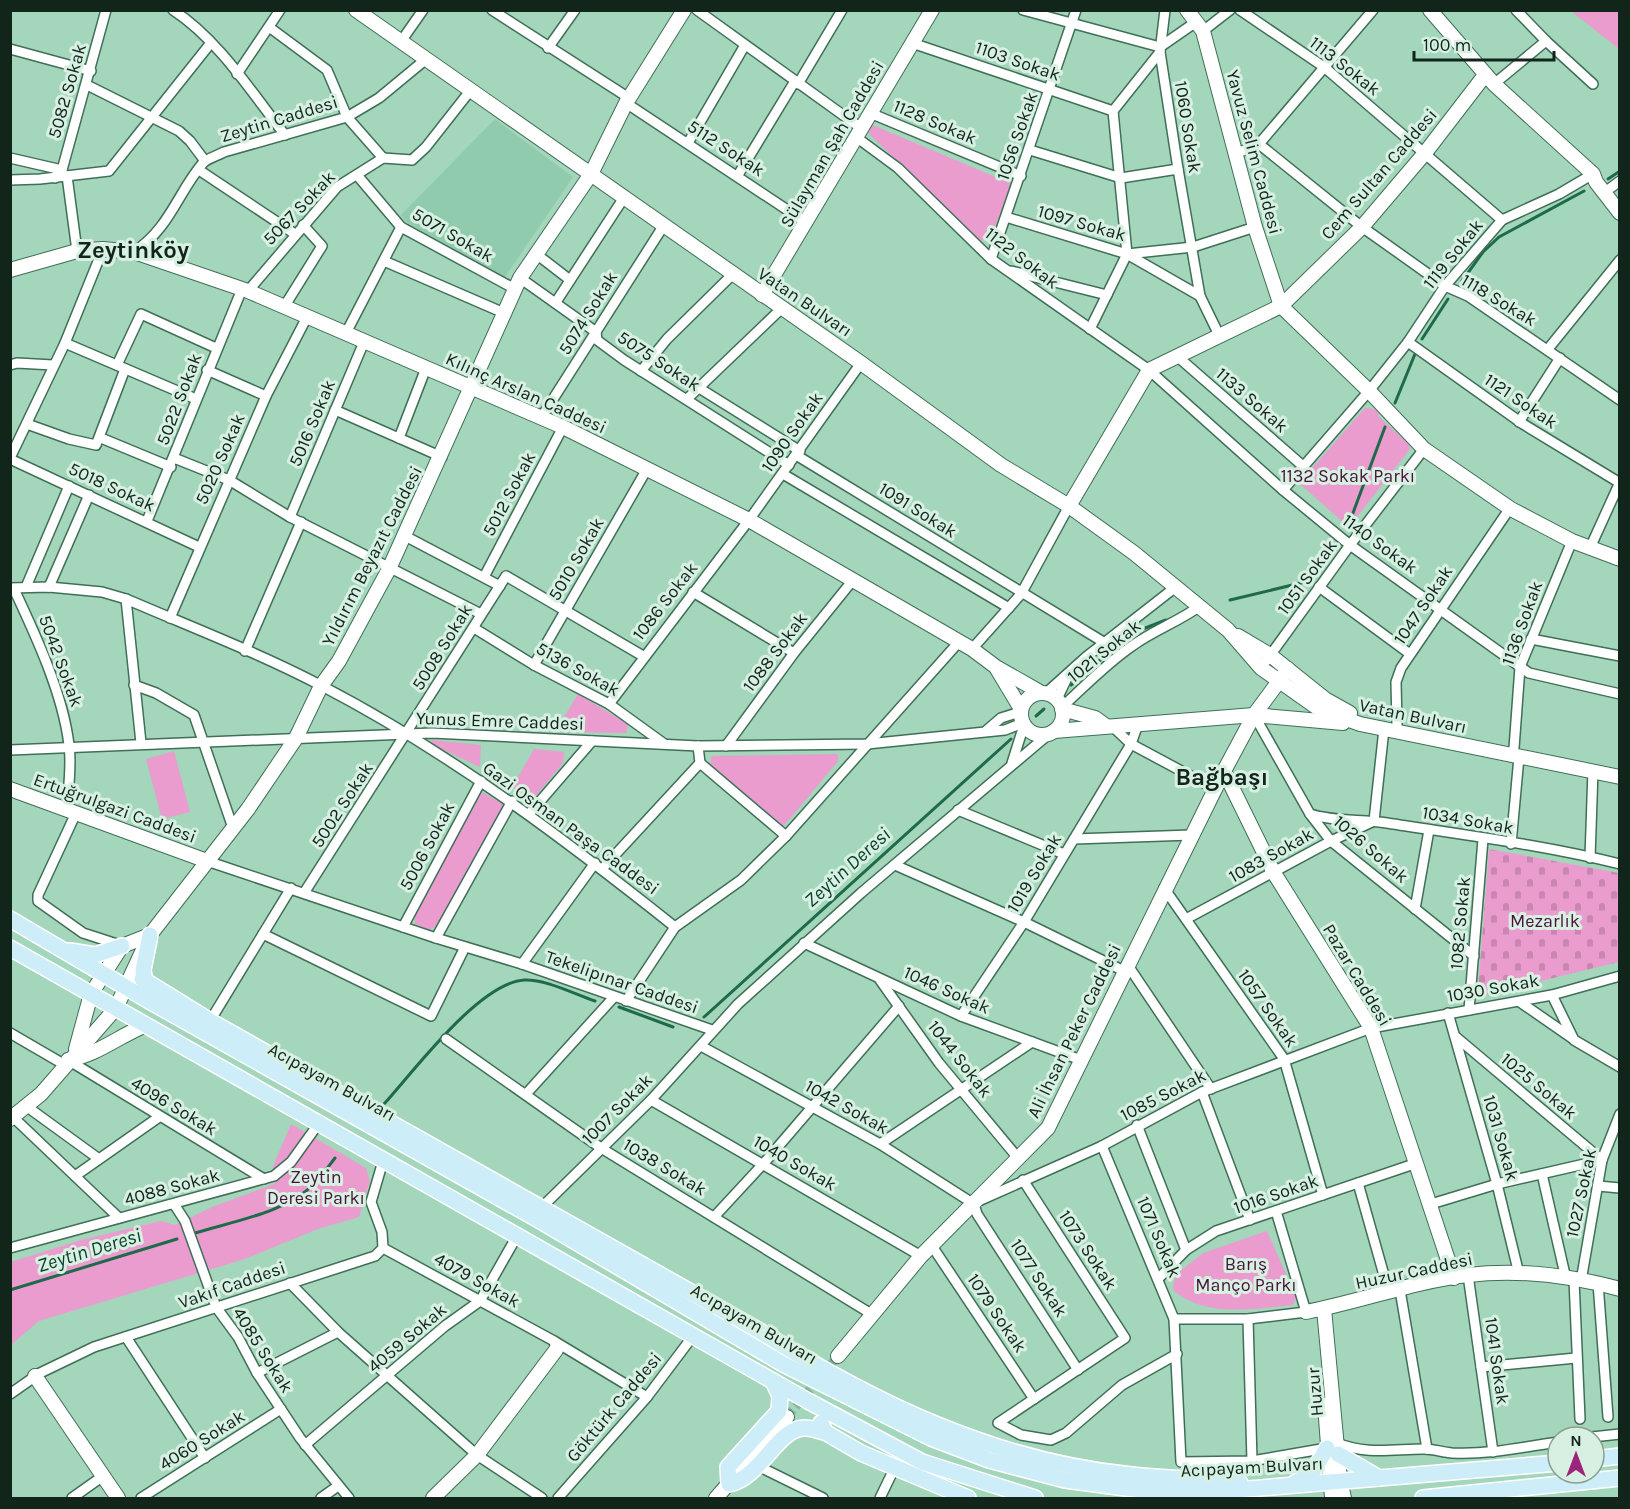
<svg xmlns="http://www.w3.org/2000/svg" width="1630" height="1509" font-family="Karla,sans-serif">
<defs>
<pattern id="cemetery-stones" width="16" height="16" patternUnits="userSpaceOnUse" patternTransform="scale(1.5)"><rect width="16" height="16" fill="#eb9ccf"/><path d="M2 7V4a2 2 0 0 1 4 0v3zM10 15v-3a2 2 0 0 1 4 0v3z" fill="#c886b1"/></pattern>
</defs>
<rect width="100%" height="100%" fill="#a3d6bb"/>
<!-- built -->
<path fill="#91cbad" d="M495 119 573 177 505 277 408 224 401 215Z"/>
<!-- green -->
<g fill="#eb9ccf">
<path d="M1571 11H1619V49Z"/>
<path d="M870 124 1012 184 989 241 980 240 869 134Z"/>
<path d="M1365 408 1380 410 1378 416 1408 443 1410 449 1353 522 1345 524 1299 483Z"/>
<path d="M578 694 628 724 626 733 555 732Z"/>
<path d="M431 740 481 745 480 767 433 745Z"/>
<path d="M534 749 564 752 563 763 533 799 512 788Z"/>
<path d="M174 751 190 812 162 819 146 759Z"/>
<path d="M838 754V761L783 827 711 765V756Z"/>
<path d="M482 792 506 806 438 925 429 930 415 924V914Z"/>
<path d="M291 1124 366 1168 370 1181 359 1217 318 1229 245 1259 39 1321 11 1345V1262L81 1240 161 1221 175 1225 212 1207 274 1184 273 1166Z"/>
<path d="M1267 1231 1296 1297 1293 1305C1253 1309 1205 1318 1173 1290L1175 1275 1203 1253Z"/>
</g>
<!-- cemetery -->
<path fill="url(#cemetery-stones)" d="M1489 849 1619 873V962L1487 994 1478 990Z"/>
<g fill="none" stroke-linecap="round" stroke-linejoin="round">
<!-- stream -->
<g stroke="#1e6a4a" stroke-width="3">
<path d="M1608 179 1620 171"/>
<path d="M1462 281 1483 252 1499 237 1584 191"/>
<path d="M1422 339 1448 299"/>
<path d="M1395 403 1415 354"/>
<path d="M1350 521 1385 427"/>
<path d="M1230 600 1305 582 1334 551"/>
<path d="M1071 685 1130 634 1166 620"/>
<path d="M1036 716 1044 709"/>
<path d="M619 1007 673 1027"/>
<path d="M704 1017 1011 739"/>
<path d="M384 1104C414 1071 479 983 524 980 546 979 574 994 595 1001"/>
<path d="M195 1233C234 1221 285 1213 314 1184 322 1176 328 1167 335 1158"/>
<path d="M10 1290 177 1239"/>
</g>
<!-- street-tunnel -->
<path stroke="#86b39b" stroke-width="9" stroke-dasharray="9 4.5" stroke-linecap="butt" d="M787 1417 838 1356"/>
<defs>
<g id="street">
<path d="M173 10C219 40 252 93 285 135"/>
<path d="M492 10 629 98"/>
<path d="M697 10 861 128"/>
<path d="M1023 10 1160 47"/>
<path d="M1165 10 1160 52 1178 169 1200 296 1219 335"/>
<path d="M1240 10 1324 67 1502 220"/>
<path d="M269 27 327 70 347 117 383 158"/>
<path d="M1203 31 1230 10"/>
<path d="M402 40 423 10"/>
<path d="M1546 41 1593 84"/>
<path d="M912 43 1113 111"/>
<path d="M1160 47 1196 22"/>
<path d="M548 48 575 10"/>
<path d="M10 49 91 71"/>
<path d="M237 74 280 10"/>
<path d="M798 84 842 10"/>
<path d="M1494 84 1546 41 1516 10"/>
<path d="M87 85 179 131 190 141 205 161"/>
<path d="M626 103 807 223"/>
<path d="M1113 111 1160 52"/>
<path d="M870 113 1021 176"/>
<path d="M856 137 898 168 991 259 1149 370 1283 490 1350 545 1529 673 1620 694"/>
<path d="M688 143 745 45"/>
<path d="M1259 144 1362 227 1445 286 1468 296 1620 400"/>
<path d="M1030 150 1121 178 1178 169"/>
<path d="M1235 154 1259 144 1373 10"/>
<path d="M10 158 62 170"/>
<path d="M383 158 412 160 426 147 470 91"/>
<path d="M199 170 295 234"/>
<path d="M357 175 401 227 515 289"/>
<path d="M738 175 795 81"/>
<path d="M67 176 77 251"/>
<path d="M55 178 62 170 106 10"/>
<path d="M10 180 40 179 109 171 210 44"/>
<path d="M1605 192 1620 181"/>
<path d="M1006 217 1127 254 1193 247 1255 227"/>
<path d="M134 252C170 228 178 192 203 163 208 158 217 156 224 152L347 117 379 98 425 60"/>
<path d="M535 253 570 280"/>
<path d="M1127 254 1200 296"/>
<path d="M991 259 1076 10"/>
<path d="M384 261 504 313"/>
<path d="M1011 271 1107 295"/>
<path d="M520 278 596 332 597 340 624 360 789 465"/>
<path d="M248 291 337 187 383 158"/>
<path d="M556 302 623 199"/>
<path d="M284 307 322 246 303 225"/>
<path d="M1090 329 1127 254 1113 111"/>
<path d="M346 333 401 227"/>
<path d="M1408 342 1523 424 1620 483"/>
<path d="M65 343 196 399"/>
<path d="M1548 349 1620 260"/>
<path d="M1178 357 1304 467"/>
<path d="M10 365 17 363 53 365"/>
<path d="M117 365 141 314 216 348"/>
<path d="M207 370 266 396"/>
<path d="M641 371 667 339 733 274"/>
<path d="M699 388 800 451"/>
<path d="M687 399 782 308"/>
<path d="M335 410 442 457"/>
<path d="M541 418 664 225"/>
<path d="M1519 422 1560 358"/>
<path d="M27 424 69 439 96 445 125 369"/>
<path d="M101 438 171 467"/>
<path d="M399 438 426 368"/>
<path d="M796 455 1105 643"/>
<path d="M10 458 65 343 103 249"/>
<path d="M174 458 229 480 290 517 481 614"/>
<path d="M10 459 199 547"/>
<path d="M783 474 1009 608"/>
<path d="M1283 490 1369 391 1408 342 1445 286 1502 220 1559 194 1593 174"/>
<path d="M290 517 364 342"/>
<path d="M147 521 242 289"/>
<path d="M405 536 500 586"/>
<path d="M1590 548 1620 482"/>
<path d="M484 577 563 427"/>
<path d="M26 587 69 486"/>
<path d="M49 587 89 495"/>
<path d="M1319 587 1410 654"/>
<path d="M10 588 49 587 102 592 126 599C191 627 259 653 322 686 449 752 563 838 675 927"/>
<path d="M14 589C36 636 63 694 69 745 72 766 68 789 67 810"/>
<path d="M693 592 794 653"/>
<path d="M126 599 141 743"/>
<path d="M170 618 266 396 307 317"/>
<path d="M474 628 534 665 609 704 663 743"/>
<path d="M1531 639 1620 656"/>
<path d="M972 649 1021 594 1069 506"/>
<path d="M245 651 301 522"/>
<path d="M534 665 647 469"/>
<path d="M1261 668 1350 545 1424 449"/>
<path d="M134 685 156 693 194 715 233 828"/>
<path d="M1046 693 1086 657 1177 586"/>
<path d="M1057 699 1069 674"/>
<path d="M609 704 749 520 861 363"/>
<path d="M1062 707C1085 686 1107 663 1132 646 1154 630 1178 622 1200 606"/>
<path d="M1254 715 1310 814 1331 841 1474 956"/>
<path d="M1112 726 1131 744 1215 789"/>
<path d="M987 730 1001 718 1020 712"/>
<path d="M1394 731 1397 725 1396 682 1401 668 1510 508"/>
<path d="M726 746 794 653 853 580"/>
<path d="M10 750 432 733 698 746 867 744 1005 730 1023 723"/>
<path d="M1511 755 1514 748 1520 667 1572 541"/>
<path d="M700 763 786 836"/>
<path d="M1012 763 1024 725"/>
<path d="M958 810 1064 854"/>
<path d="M76 813 38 895V901L83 933 120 945"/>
<path d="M529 814 592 741"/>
<path d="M1310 814C1335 822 1361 819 1387 823 1464 835 1544 845 1620 864"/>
<path d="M1374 821 1384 729"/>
<path d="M1074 839 1192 835"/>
<path d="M1511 844 1519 757"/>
<path d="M1590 858 1593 770"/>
<path d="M207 861 436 938 522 964 712 1030"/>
<path d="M895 865 1024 922 1124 971"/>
<path d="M602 869 700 763 698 746"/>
<path d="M1164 888 1284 1059 1323 1195"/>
<path d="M304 893 506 576 643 656"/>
<path d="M1415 909 1429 830"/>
<path d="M1186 919 1331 841 1372 822"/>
<path d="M403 927 481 781"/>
<path d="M263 934 431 1016 465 947"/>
<path d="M436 938 512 801"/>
<path d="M804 943 961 1016 1081 1060"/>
<path d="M522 964 595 863"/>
<path d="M1127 964 1211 1089"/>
<path d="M880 980 939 1063 1018 1158"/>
<path d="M1552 995 1574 1040 1620 1067"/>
<path d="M626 1001 675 927 741 880 786 836 958 643"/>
<path d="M1520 1002 1572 1038"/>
<path d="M1469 1010 1483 839"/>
<path d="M1448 1013 1497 1184 1519 1274"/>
<path d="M961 1016 1024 922 1131 744 1138 724"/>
<path d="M210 1021 291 888"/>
<path d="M10 1033 65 1065"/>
<path d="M1456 1037 1602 1160"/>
<path d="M446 1039 601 1148 873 1315"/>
<path d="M701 1046 880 1144 974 1204"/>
<path d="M68 1060 264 1179"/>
<path d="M1202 1092 1250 1220"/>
<path d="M526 1094 614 997"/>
<path d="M651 1100 921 1256"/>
<path d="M26 1106 99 1159"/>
<path d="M13 1117 119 1218"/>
<path d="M1137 1125 1186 1250"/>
<path d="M880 1144 1032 1042"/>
<path d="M1102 1146 1174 1319 1181 1462 1252 1461 1327 1448"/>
<path d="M1542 1174 1566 1279"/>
<path d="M75 1176 159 1117"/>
<path d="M1023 1180 1125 1338 998 1423 1021 1435 1051 1440 1066 1433 1122 1385 1177 1354"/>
<path d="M1358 1183 1389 1293"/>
<path d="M1598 1186 1620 1188"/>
<path d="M981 1200 1102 1146 1202 1092 1371 1028 1552 995 1620 976"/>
<path d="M174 1204 185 1221 216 1307 238 1337 257 1373 300 1438 349 1498"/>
<path d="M974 1204 977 1214 1078 1370"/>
<path d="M1431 1204 1497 1184 1602 1160"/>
<path d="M542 1207 651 1100 738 1004 861 893 1049 734"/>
<path d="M714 1217 764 1163 899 1006"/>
<path d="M932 1246 1034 1399"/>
<path d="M10 1248 274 1176 291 1162 319 1123"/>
<path d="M383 1248 554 1341 556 1350"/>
<path d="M1468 1275 1493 1452"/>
<path d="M1159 1278 1186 1250 1216 1231 1417 1163"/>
<path d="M1574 1280 1580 1419"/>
<path d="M1581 1281 1602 1160 1620 1114"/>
<path d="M290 1283 338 1332 477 1455 542 1498"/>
<path d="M1598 1283 1608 1417"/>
<path d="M1400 1290 1427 1449"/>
<path d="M1174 1319H1248L1306 1312 1276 1211"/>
<path d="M1248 1319 1252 1461"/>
<path d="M126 1337 205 1458"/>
<path d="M554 1341 647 1397"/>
<path d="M1481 1367 1576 1358"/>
<path d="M257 1373 338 1332"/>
<path d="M10 1394 40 1373 94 1347 375 1256 383 1248 382 1232 371 1202 383 1161"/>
<path d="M1592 1437 1620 1434"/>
<path d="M1337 1443C1366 1455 1394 1449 1424 1449 1433 1449 1442 1452 1452 1453 1487 1455 1523 1447 1558 1442"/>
<path d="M305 1445 445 1326 480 1301 513 1243"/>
<path d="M754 1464 823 1498"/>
<path d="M72 1498 103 1476"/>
<path d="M141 1498 281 1409"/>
<path d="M321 1498 338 1486"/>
<path d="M558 1498 647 1397 693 1336"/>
<path d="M880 1498 895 1467"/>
</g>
<g id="secondary">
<path d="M356 10 861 363 1001 465 1069 506 1134 553 1228 630 1261 668 1319 709 1360 724 1620 777"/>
<path d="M1187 10 1203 31 1255 227 1281 306 1369 391 1424 449 1511 509 1572 541 1620 559"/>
<path d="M1430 10 1494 84 1593 174 1596 182 1620 213"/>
<path d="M10 270 77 251 103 249 134 252 248 291 563 427 749 520 972 649 996 667 1040 692"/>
<path d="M762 295 932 10"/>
<path d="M1069 506 1149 370 1281 306 1362 227 1425 153 1485 75"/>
<path d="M1238 636 1270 655 1325 699 1350 713"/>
<path d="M997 669 1021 709"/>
<circle cx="1042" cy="714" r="21"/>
<path d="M1062 709 1095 718 1106 726"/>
<path d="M1054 731 1254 715 1343 723"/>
<path d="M1224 771 1274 873 1371 1028 1454 1278"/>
<path d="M10 789 207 861"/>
<path d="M76 1049 91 994 122 946 150 935"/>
<path d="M68 1060C97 1055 119 1036 146 1025"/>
<path d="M10 1119 41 1094 116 1008 150 935 248 809 296 738 321 686 339 661 389 569 520 278 591 174 626 103 684 10"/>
<path d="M1324 1309 1340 1480 1344 1498"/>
<path d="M1306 1312C1359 1302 1415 1281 1468 1275 1517 1269 1572 1276 1620 1289"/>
<path d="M838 1356 921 1256 1048 1128 1224 771 1254 715 1288 669"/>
<path d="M35 1376 118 1498"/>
<path d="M1325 1405 1332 1498"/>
<path d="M433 1498 477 1455 556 1350"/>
<path d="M716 1498 787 1417"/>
</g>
<g id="primary">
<path d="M10 919 151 1002 537 1219 783 1364 931 1438 989 1460 1065 1480 1141 1490 1212 1492 1558 1463"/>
<path d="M10 948 808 1401 922 1462 1035 1498"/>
<path d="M70 951 95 955 122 946"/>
<path d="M142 979 210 1021 758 1330C872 1402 996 1462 1132 1475 1168 1479 1204 1479 1240 1483"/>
<path d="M146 988 143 970 150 935"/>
<path d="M773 1381 780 1396 779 1411 728 1467 729 1484C761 1478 778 1426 806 1428 812 1428 819 1431 825 1432"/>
<path d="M821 1423 825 1432 861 1453 968 1498"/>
<path d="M1338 1454 1379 1478"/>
<path d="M1594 1459 1620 1456"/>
<path d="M1296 1482 1311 1475 1327 1448"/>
<path d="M1423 1498 1620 1478"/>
</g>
</defs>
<!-- street casing -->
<use href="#street" stroke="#406f57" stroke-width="12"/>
<!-- secondary casing -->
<use href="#secondary" stroke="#406f57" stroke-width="16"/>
<!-- primary casing -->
<use href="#primary" stroke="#fff" stroke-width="18"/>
<!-- street -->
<use href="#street" stroke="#fff" stroke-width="9"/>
<!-- secondary -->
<use href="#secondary" stroke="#fff" stroke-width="14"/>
<!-- primary -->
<use href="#primary" stroke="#cdedf8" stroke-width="15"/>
</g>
<g text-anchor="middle" stroke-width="6" stroke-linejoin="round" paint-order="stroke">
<!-- street labels -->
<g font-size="18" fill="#11251b" stroke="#d7f0e2">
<text transform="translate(1018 61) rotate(19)" y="6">1103 Sokak</text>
<text transform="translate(1345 66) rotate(38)" y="6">1113 Sokak</text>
<text transform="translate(67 91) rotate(-74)" y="6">5082 Sokak</text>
<text transform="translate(279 119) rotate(-17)" y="6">Zeytin Caddesi</text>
<text transform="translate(935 122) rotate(23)" y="6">1128 Sokak</text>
<text transform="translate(1188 127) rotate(81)" y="6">1060 Sokak</text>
<text transform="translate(1017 136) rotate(-71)" y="6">1056 Sokak</text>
<text transform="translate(832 144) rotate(-60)" y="6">Sülayman Şah Caddesi</text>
<text transform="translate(726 148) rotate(33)" y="6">5112 Sokak</text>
<text transform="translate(1254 152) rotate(75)" y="6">Yavuz Selim Caddesi</text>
<text transform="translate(1379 174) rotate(-49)" y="6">Cem Sultan Caddesi</text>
<text transform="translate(299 208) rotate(-46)" y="6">5067 Sokak</text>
<text transform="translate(1082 223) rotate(16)" y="6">1097 Sokak</text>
<text transform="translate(453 235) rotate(30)" y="6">5071 Sokak</text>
<text transform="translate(1453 254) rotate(-51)" y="6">1119 Sokak</text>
<text transform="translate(1022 258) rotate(38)" y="6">1122 Sokak</text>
<text transform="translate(1499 300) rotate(31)" y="6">1118 Sokak</text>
<text transform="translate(805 302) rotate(34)" y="6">Vatan Bulvarı</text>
<text transform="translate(588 313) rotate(-58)" y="6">5074 Sokak</text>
<text transform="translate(659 361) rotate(33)" y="6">5075 Sokak</text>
<text transform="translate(526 393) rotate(24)" y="6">Kılınç Arslan Caddesi</text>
<text transform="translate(179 399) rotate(-69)" y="6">5022 Sokak</text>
<text transform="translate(1252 400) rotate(41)" y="6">1133 Sokak</text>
<text transform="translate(1521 401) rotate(34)" y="6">1121 Sokak</text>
<text transform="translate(312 423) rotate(-67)" y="6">5016 Sokak</text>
<text transform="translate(792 432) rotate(-55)" y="6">1090 Sokak</text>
<text transform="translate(220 459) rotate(-66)" y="6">5020 Sokak</text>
<text transform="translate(112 487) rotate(25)" y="6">5018 Sokak</text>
<text transform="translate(509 494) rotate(-62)" y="6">5012 Sokak</text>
<text transform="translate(918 510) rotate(32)" y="6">1091 Sokak</text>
<text transform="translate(1380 544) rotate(36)" y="6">1140 Sokak</text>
<text transform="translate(372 556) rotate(-63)" y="6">Yıldırım Beyazıt Caddesi</text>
<text transform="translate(576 559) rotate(-60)" y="6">5010 Sokak</text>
<text transform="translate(1307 577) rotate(-54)" y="6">1051 Sokak</text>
<text transform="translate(665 601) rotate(-52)" y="6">1086 Sokak</text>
<text transform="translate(1423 605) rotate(-56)" y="6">1047 Sokak</text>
<text transform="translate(1522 623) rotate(-70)" y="6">1136 Sokak</text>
<text transform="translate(442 647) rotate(-58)" y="6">5008 Sokak</text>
<text transform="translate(1104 651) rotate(-39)" y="6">1021 Sokak</text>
<text transform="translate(775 652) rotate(-53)" y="6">1088 Sokak</text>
<text transform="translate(61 661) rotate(70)" y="6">5042 Sokak</text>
<text transform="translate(578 669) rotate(29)" y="6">5136 Sokak</text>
<text transform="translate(1413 716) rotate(12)" y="6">Vatan Bulvarı</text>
<text transform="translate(500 721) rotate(2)" y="6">Yunus Emre Caddesi</text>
<text transform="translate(342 805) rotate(-57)" y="6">5002 Sokak</text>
<text transform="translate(115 808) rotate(20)" y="6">Ertuğrulgazi Caddesi</text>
<text transform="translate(1468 820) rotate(10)" y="6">1034 Sokak</text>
<text transform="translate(571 828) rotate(36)" y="6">Gazi Osman Paşa Caddesi</text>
<text transform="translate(427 846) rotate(-62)" y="6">5006 Sokak</text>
<text transform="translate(1371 849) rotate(41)" y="6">1026 Sokak</text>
<text transform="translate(1271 855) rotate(-29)" y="6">1083 Sokak</text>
<text transform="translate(1034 873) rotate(-59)" y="6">1019 Sokak</text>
<text transform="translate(1460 923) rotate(-85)" y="6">1082 Sokak</text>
<text transform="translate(1357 975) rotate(59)" y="6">Pazar Caddesi</text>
<text transform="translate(622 982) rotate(19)" y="6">Tekelipınar Caddesi</text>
<text transform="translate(1493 988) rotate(-10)" y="6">1030 Sokak</text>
<text transform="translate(947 990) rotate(24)" y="6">1046 Sokak</text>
<text transform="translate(1268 1008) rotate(55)" y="6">1057 Sokak</text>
<text transform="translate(1074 1031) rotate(-64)" y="6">Ali İhsan Peker Caddesi</text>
<text transform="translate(960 1059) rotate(52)" y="6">1044 Sokak</text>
<text transform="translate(332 1082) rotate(29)" y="6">Acıpayam Bulvarı</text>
<text transform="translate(1539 1086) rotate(40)" y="6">1025 Sokak</text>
<text transform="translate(1163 1095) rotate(-27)" y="6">1085 Sokak</text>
<text transform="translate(174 1106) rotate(31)" y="6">4096 Sokak</text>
<text transform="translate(847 1107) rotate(29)" y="6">1042 Sokak</text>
<text transform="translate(617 1109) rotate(-45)" y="6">1007 Sokak</text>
<text transform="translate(1501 1138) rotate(74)" y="6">1031 Sokak</text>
<text transform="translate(795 1163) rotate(30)" y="6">1040 Sokak</text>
<text transform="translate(665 1167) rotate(31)" y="6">1038 Sokak</text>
<text transform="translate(172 1187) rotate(-15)" y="6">4088 Sokak</text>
<text transform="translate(1581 1193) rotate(-78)" y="6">1027 Sokak</text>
<text transform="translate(1276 1194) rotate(-19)" y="6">1016 Sokak</text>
<text transform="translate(1159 1237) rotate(67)" y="6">1071 Sokak</text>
<text transform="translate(1088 1250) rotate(57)" y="6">1073 Sokak</text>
<text transform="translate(1414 1271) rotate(-12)" y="6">Huzur Caddesi</text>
<text transform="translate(1039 1278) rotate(57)" y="6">1077 Sokak</text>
<text transform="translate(477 1280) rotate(29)" y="6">4079 Sokak</text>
<text transform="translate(232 1285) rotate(-19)" y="6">Vakıf Caddesi</text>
<text transform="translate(997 1313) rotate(56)" y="6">1079 Sokak</text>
<text transform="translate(754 1324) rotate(30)" y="6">Acıpayam Bulvarı</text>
<text transform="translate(407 1338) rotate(-40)" y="6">4059 Sokak</text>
<text transform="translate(263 1350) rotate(58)" y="6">4085 Sokak</text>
<text transform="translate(1497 1361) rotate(82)" y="6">1041 Sokak</text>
<text transform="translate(1315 1392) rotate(-95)" y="6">Huzur</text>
<text transform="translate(614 1407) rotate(-50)" y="6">Göktürk Caddesi</text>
<text transform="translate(202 1440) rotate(-32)" y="6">4060 Sokak</text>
<text transform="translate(1252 1467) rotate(-3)" y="6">Acıpayam Bulvarı</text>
</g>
<!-- park labels -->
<g font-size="18" fill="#4a113a" stroke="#d7f0e2">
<text x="1348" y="482">1132 Sokak Parkı</text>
<text x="1545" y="927">Mezarlık</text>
<text x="316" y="1183">Zeytin<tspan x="316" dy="21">Deresi Parkı</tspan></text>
<text x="1246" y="1270">Barış<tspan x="1246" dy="21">Manço Parkı</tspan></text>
</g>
<!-- water labels -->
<g font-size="20" font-style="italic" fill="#073e28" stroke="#d7f0e2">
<text transform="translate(847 867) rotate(-42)" y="7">Zeytin Deresi</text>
<text transform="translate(89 1250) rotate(-17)" y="7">Zeytin Deresi</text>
</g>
<!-- district labels -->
<g font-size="24" font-weight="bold" fill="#11251b" stroke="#d7f0e2">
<text x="133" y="258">Zeytinköy</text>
<text x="1222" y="785">Bağbaşı</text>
</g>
</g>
<!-- border -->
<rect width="1630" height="1509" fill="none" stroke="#11251b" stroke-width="24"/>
<!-- north arrow -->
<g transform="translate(1576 1455)"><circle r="28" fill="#d7f0e2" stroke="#889f92" stroke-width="1.5"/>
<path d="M0-4.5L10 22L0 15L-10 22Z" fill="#9d247c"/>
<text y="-9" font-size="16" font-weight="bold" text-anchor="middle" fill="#11251b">N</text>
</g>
<!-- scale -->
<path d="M1414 51v9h140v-9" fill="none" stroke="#11251b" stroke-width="3"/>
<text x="1423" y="51" font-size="18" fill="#11251b" stroke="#d7f0e2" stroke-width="4.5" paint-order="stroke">100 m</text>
</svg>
